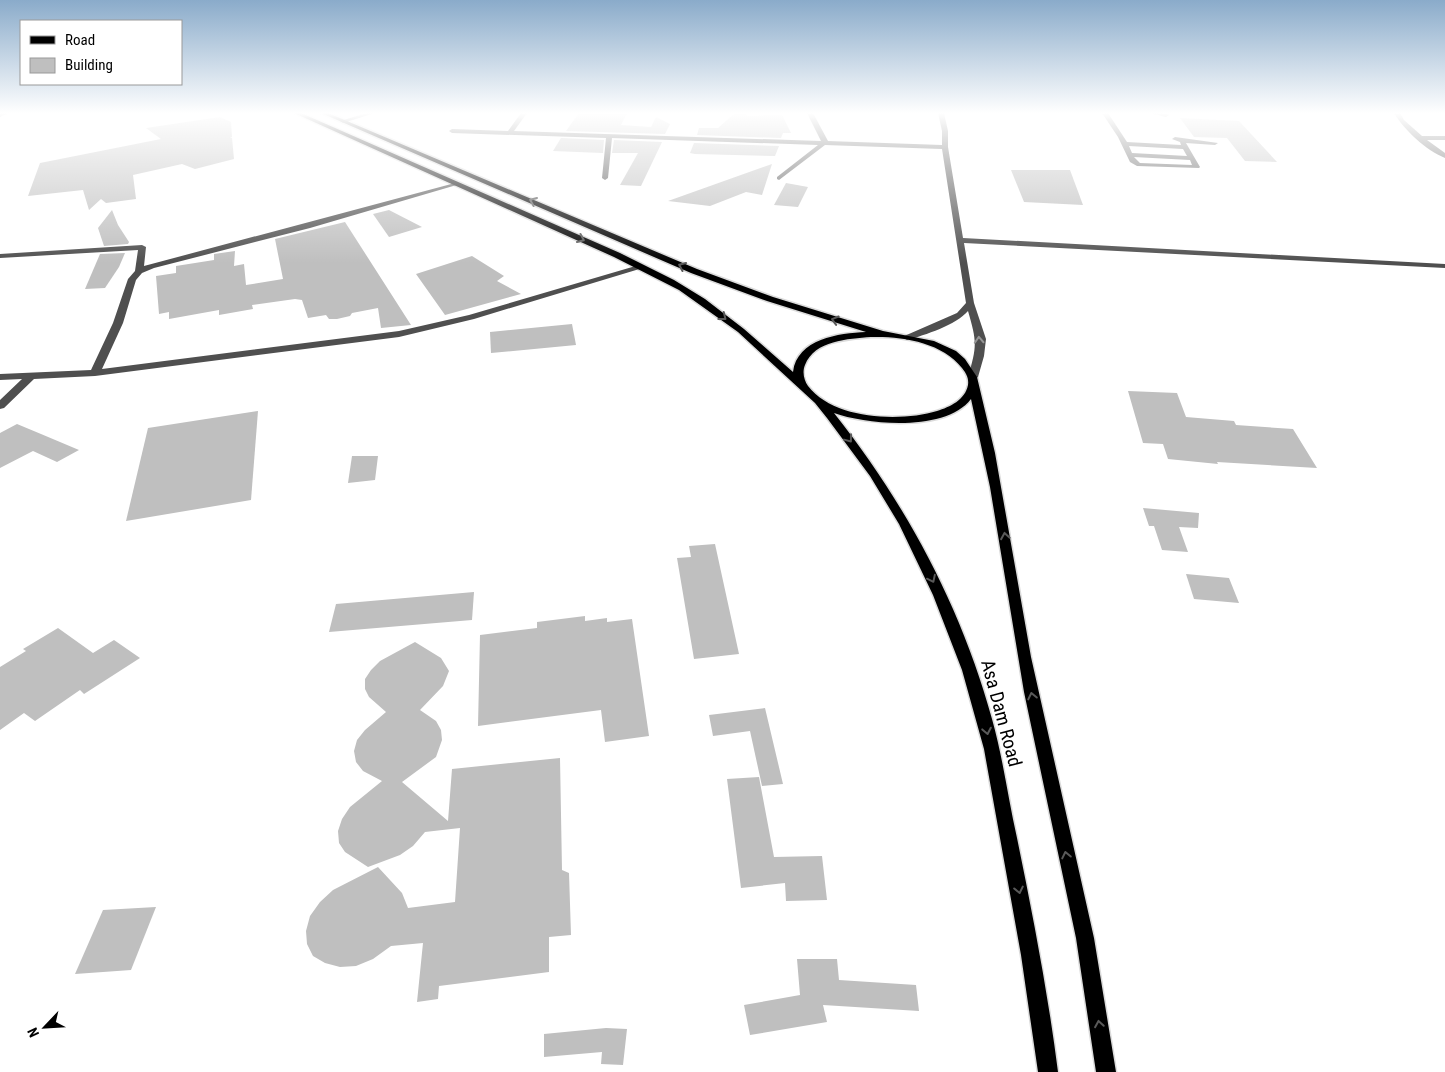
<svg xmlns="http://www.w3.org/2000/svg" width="1445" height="1072" font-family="'Roboto Condensed',sans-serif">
<rect width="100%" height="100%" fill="#fff"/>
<!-- building -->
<g fill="#bfbfbf">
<path d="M579 113H627L621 125 651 127 656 117 670 124 665 134 566 131Z"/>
<path d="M735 113H745L747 116 782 115 791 133H783L781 138 697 135 699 128H718Z"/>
<path d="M220 117 231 122 232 137H230L232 138 234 159 195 169 182 164 133 175 136 199 106 203 101 199 89 210 83 190 28 196 40 163 161 139 146 128Z"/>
<path d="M1180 118 1239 121 1277 162 1245 161 1227 138 1194 137Z"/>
<path d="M561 138 604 140 603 153 553 151Z"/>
<path d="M614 140 662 142 641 186 620 185 638 153H612Z"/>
<path d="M694 143 779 146 775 156 695 154 690 153Z"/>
<path d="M772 164 762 195 746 192 710 206 668 201Z"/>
<path d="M1011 170H1070L1083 205 1024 202Z"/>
<path d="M786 183 808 187 798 207 774 205Z"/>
<path d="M112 210 118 225 129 242 128 244 104 246 98 228Z"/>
<path d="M389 210 422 227 389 237 373 214Z"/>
<path d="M345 222 411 325 381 328 378 308 352 313 350 316 337 319H329L326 315 308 318 302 300 295 299 252 305 253 309 219 315V310L169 319V312L159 314 156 276 176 273V266L214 260V254L235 251 234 266 244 264 246 285 283 279 275 239Z"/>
<path d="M125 253 119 267 105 288 85 289 100 254Z"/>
<path d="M472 256 504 276 497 281 521 294 445 315 416 274Z"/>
<path d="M572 324 576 345 491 353 490 332Z"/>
<path d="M1128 391 1177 393 1186 417 1234 421 1236 425 1293 429 1317 468 1217 462 1218 464 1168 459 1163 444 1143 443Z"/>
<path d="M258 411 251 500 126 521 148 428Z"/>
<path d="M17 424 41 434 79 450 57 462 33 451 0 468V433Z"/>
<path d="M352 456H378L375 480 348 483Z"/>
<path d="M1143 508 1199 513 1198 528 1179 527 1188 552 1162 550 1154 526H1149Z"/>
<path d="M715 544 739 654 694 659 677 558 691 557 689 546Z"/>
<path d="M1186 574 1229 578 1239 603 1194 599Z"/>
<path d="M474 592 472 620 329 632 336 604Z"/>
<path d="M585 616V621L607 618V622L632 619 649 736 605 742 601 710 478 726 480 635 537 628V622Z"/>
<path d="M58 628 93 653 114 640 140 658 84 694 80 690 35 721 24 713 0 730V667L26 651 23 649Z"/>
<path d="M415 642 441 658 449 671 443 686 420 710 436 721 441 730 442 740 436 757 402 782 448 821 452 769 560 758 562 870 569 873 571 935 549 937V972L439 986 438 999 417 1002 423 943 391 946 373 959 356 966 340 967 325 963 313 956 307 944 306 931 310 916 320 902 333 890 378 867 402 893 408 908 455 902 460 828 425 832 413 846 400 855 368 867 345 852 339 843 338 831 342 819 350 807 382 781 363 771 356 762 354 751 357 740 365 730 386 712 369 697 365 689V679L371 670 380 661Z"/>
<path d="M765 708 783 784 762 786 750 731 713 736 709 715Z"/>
<path d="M759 777 774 857 822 856 827 900 786 901 785 883 741 888 727 779Z"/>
<path d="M156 907 131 970 75 974 103 910Z"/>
<path d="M797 959H837L839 980 916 985 919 1011 823 1005 827 1022 750 1035 744 1005 800 995Z"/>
<path d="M606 1028 627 1029 623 1065 601 1064 602 1052 544 1057V1034Z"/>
</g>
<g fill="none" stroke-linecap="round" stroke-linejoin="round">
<defs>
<path id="major" d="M294 113H301L620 253 674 280 705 299 744 329 793 372C797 339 839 333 866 332L767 301 691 273 321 113H328L697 269 773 297 883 331 934 341 956 351 965 359 977 377 995 453 1031 657 1094 938 1116 1072H1096L1076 938 1024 692 990 487 971 399C946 432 868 425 834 413 906 504 961 606 992 719 1003 758 1008 798 1017 838 1033 916 1048 993 1058 1072H1038L1021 955 984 749 962 670 933 595 899 524 870 476 827 418 815 403 738 332 679 290 614 257ZM871 337C901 336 942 342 962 368 966 373 969 378 968 385 965 400 950 407 937 411 901 422 834 420 808 386 804 380 802 372 805 365 815 340 848 339 871 337Z"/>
</defs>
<!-- major casing -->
<use href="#major" stroke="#dbdbdb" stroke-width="3"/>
<!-- minor -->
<g fill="#4f4f4f" fill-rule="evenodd">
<path d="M0 113H9L0 117Z"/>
<path d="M367 113H375L343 123 340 121Z"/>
<path d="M521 113H527L514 131 821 141 807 113H813L828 141 942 145V131L938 113H944L948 131V147L963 238 1445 264V268L964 243 974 303 986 339 984 356 978 377 973 380 968 377C977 346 977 342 968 311 956 325 925 335 907 340L902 337 957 313 966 303 942 149 825 145 779 180 777 179V177L818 145 612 138 608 178 605 180 602 178 606 138 452 133 449 131 452 129 508 131Z"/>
<path d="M1102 113H1108L1127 142 1181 145 1180 142 1172 139 1175 137 1218 143 1215 145 1186 143 1200 167 1199 168 1137 166 1130 162 1118 137ZM1129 146 1183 149 1187 156 1132 153ZM1134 157 1190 160 1192 165 1140 163Z"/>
<path d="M1150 113H1162L1169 115 1166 117Z"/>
<path d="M1394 113H1400L1404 120 1422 136H1445V140H1427L1445 153V158C1426 150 1405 131 1394 113Z"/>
<path d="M455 183 460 184 310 228 154 268 142 273 136 280 123 323 102 369 399 331 469 315 639 265 646 267 474 319 399 337 95 376 34 379 4 408 0 409V400L22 379 0 380V374L91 370 113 323 128 279 135 271 138 250 0 258V254L142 245 146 247 144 266Z"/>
</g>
<!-- major -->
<use href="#major" fill="#000" fill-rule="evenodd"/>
</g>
<!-- one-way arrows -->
<defs><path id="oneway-chevron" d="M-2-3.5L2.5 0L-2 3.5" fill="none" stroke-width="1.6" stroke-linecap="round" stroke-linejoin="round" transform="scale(1.25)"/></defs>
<g stroke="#595959">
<use href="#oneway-chevron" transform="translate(533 201) rotate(-157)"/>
<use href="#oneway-chevron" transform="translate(581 239) rotate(24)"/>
<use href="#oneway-chevron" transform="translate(682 266) rotate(-156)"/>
<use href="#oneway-chevron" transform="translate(723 317) rotate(38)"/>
<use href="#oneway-chevron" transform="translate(835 320) rotate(-163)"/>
<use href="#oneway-chevron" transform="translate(849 439) rotate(53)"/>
<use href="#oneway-chevron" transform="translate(1005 536) rotate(-99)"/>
<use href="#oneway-chevron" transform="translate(932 579) rotate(64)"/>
<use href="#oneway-chevron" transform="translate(1032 696) rotate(-102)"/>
<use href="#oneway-chevron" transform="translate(987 731) rotate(79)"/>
<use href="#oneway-chevron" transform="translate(1066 855) rotate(-102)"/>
<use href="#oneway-chevron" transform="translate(1019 890) rotate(78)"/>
<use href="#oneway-chevron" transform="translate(1099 1024) rotate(-99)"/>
</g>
<use stroke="#959595" href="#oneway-chevron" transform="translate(979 340) rotate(-93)"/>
<!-- sky -->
<linearGradient id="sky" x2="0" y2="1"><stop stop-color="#8aabca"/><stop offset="0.43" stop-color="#fff"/><stop offset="1" stop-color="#fff" stop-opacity="0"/></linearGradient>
<rect width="1445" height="263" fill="url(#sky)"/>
<g text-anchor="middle" stroke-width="4" stroke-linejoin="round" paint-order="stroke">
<!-- near-street labels -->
<g font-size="19" fill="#000" stroke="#fff">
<text transform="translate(1002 713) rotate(75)" y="7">Asa Dam Road</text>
</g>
</g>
<!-- legend -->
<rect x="20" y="20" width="162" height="65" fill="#ffffff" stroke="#999999"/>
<rect x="30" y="36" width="25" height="8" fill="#000000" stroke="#999999"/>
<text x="65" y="45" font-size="15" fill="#000000">Road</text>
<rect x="30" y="58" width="25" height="15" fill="#bfbfbf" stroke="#999999"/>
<text x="65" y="70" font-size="15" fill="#000000">Building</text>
<!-- north arrow -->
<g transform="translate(45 1027) rotate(245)" stroke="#ffffff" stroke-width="4" paint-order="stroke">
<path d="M0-4L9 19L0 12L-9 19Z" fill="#000000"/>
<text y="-8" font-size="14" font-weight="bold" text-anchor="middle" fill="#000000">N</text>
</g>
</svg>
